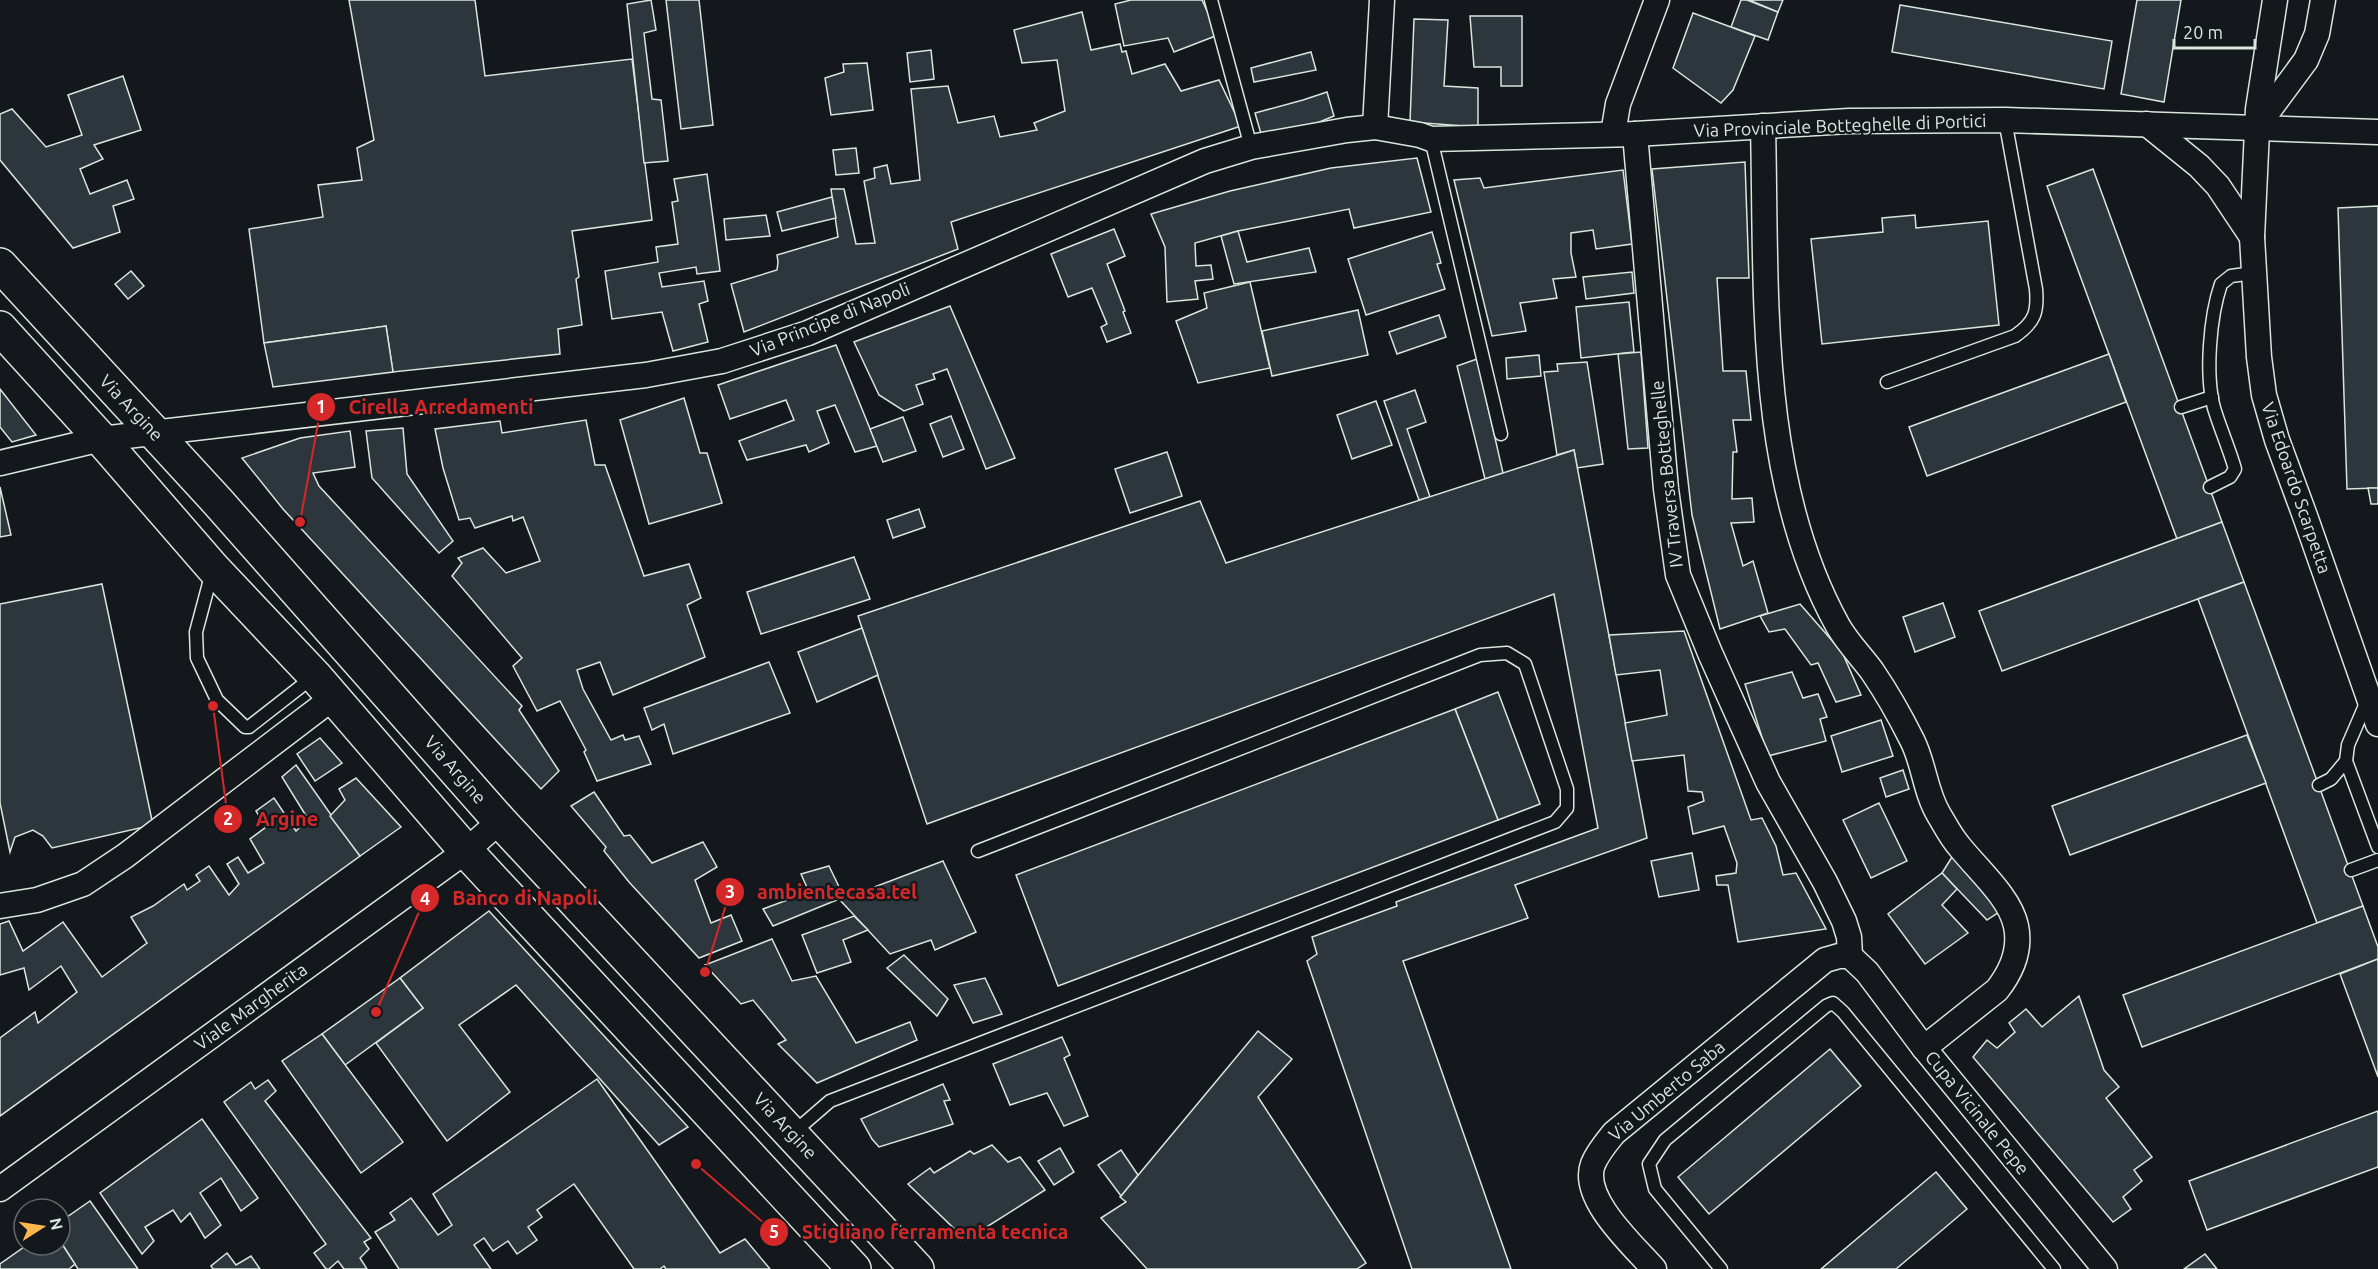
<svg xmlns="http://www.w3.org/2000/svg" width="2378" height="1269" font-family="Ubuntu,sans-serif">
<rect width="100%" height="100%" fill="#14181c"/>
<!-- building -->
<g fill="#2c363c" stroke="#d8e6dc" stroke-width="1.5">
<path d="M349 0H475L485 76 632 59 652 220 572 231 579 277 576 279 582 325 558 329 560 354 393 372 386 326 264 343 249 229 323 217 318 185 362 180 357 148 374 140Z"/>
<path d="M651 0 656 30 644 33 652 99 661 100 668 161 644 163 627 4Z"/>
<path d="M666 0H699L713 125 681 129Z"/>
<path d="M1131 0H1202L1218 35 1174 52 1168 38 1124 46 1115 4Z"/>
<path d="M1741 0H1747L1778 12 1768 40 1731 27Z"/>
<path d="M1749 0H1783L1778 12Z"/>
<path d="M2137 0H2181L2164 102 2121 94Z"/>
<path d="M1900 5 2112 41 2104 89 1892 52Z"/>
<path d="M1082 12 1091 50 1120 44 1122 52 1126 51 1132 74 1165 64 1181 91 1219 80 1241 126 951 222 958 249 744 332 731 284 777 270 778 262 777 255 838 237 831 189H844L856 244 875 243 864 181 875 178 874 168 887 165 891 184 920 180 911 89 948 86 958 123 994 116 1000 137 1037 130 1034 123 1065 111 1057 60 1022 63 1014 30Z"/>
<path d="M1693 13 1755 36 1733 90 1721 103 1673 68Z"/>
<path d="M1470 16H1522V86H1501V67H1474Z"/>
<path d="M1414 19 1448 20 1444 86 1478 88V127L1410 122Z"/>
<path d="M931 50 934 79 910 82 907 53Z"/>
<path d="M1311 52 1316 70 1254 82 1251 68Z"/>
<path d="M867 63 873 110 831 115 825 78 844 72 843 64Z"/>
<path d="M123 76 141 130 94 145 103 159 80 169 90 194 127 180 134 199 113 206 120 232 73 248 0 160V114L12 109 46 147 82 135 68 95Z"/>
<path d="M1327 92 1334 116 1317 123 1262 137 1255 113 1303 100Z"/>
<path d="M856 148 859 173 836 175 833 150Z"/>
<path d="M1417 158 1431 212 1354 228 1349 209 1238 231 1195 243 1196 266 1211 265 1213 279 1195 281 1198 299 1167 302 1165 247 1151 214 1230 191 1331 168Z"/>
<path d="M1745 162 1749 278H1717L1723 371H1746L1751 420H1733L1737 452H1733L1732 499 1752 498 1754 522 1731 523 1743 566 1753 561 1768 613 1720 629 1692 515 1652 169Z"/>
<path d="M2093 169 2222 522 2177 539 2047 186Z"/>
<path d="M1623 170 1632 244 1596 249 1593 230 1571 233V253L1576 277 1553 279 1557 298 1520 303 1526 331 1492 336 1454 180 1480 178 1484 188Z"/>
<path d="M707 174 720 271 697 274 696 267 659 273 662 287 704 281 708 301 699 304 708 342 673 351 662 312 612 319 605 271 658 262 656 247 678 244 672 202 678 201 674 179Z"/>
<path d="M832 197 836 218 782 231 777 212Z"/>
<path d="M2378 206V488L2347 489 2338 208Z"/>
<path d="M766 215 770 236 726 240 724 219Z"/>
<path d="M1915 215 1916 228 1988 221 1999 325 1822 344 1811 239 1883 232 1882 218Z"/>
<path d="M1114 229 1125 256 1107 264 1125 311 1123 312 1131 333 1107 342 1101 327 1107 324 1092 288 1068 297 1051 254Z"/>
<path d="M1238 231 1247 262 1309 248 1316 272 1234 284 1221 236Z"/>
<path d="M1432 232 1441 263 1437 264 1445 289 1366 315 1348 259Z"/>
<path d="M131 271 144 286 128 299 115 284Z"/>
<path d="M1632 272 1634 293 1586 299 1583 277Z"/>
<path d="M1250 282 1270 368 1198 383 1176 321 1207 308 1204 293Z"/>
<path d="M1629 302 1634 352 1581 358 1576 307Z"/>
<path d="M950 306 1015 458 986 469 947 369 933 374 935 379 916 385 923 404 904 411 879 395 854 342Z"/>
<path d="M1358 310 1368 355 1272 376 1262 331Z"/>
<path d="M1439 315 1446 337 1397 354 1389 332Z"/>
<path d="M386 326 393 372 273 387 264 343Z"/>
<path d="M836 345 877 446 855 452 835 405 817 411 829 443 809 452 806 445 747 460 739 441 794 420 786 400 730 419 718 385Z"/>
<path d="M1641 352 1648 448 1628 449 1618 354Z"/>
<path d="M2109 354 2126 402 1927 476 1909 427Z"/>
<path d="M1539 355 1541 376 1507 379 1506 358Z"/>
<path d="M1477 359 1503 473 1485 479 1457 366Z"/>
<path d="M1587 362 1603 464 1577 468 1574 450 1557 455 1544 372 1558 371 1557 364Z"/>
<path d="M0 389 36 435 12 442 0 427Z"/>
<path d="M1415 390 1426 422 1407 429 1430 497 1419 500 1384 401Z"/>
<path d="M684 398 700 453H707L722 503 649 524 620 420Z"/>
<path d="M1376 401 1392 445 1352 459 1337 415Z"/>
<path d="M951 416 964 449 943 457 930 424Z"/>
<path d="M903 417 916 451 883 462 870 429Z"/>
<path d="M586 420 595 465H605L644 576 689 564 701 598 687 605 705 657 613 695 600 662 577 670 583 689 611 740 623 735 625 740 639 736 651 764 597 781 584 752 586 750 560 701 537 711 513 666 522 658 452 576 462 563 458 558 483 548 506 573 540 561 523 517 513 521 512 516 475 528 470 518 459 520 443 468 435 429 500 421 502 433Z"/>
<path d="M403 428 407 474 453 541 439 553 372 478 366 431Z"/>
<path d="M350 431 355 467 313 473 319 486 522 706 519 710 559 771 541 789 283 509 242 458 300 438Z"/>
<path d="M1574 450 1647 838 1515 885 1528 918 1403 961 1511 1269H1412L1307 961 1317 954 1312 937 1397 906 1396 902 1598 828 1554 594 927 824 858 616 1200 501 1226 563Z"/>
<path d="M1167 452 1182 496 1130 513 1115 469Z"/>
<path d="M0 487 11 535 0 537Z"/>
<path d="M2368 488H2378V504H2371Z"/>
<path d="M919 509 925 527 893 538 887 520Z"/>
<path d="M2222 522 2244 582 2002 671 1979 611Z"/>
<path d="M854 557 870 599 761 634 747 592Z"/>
<path d="M2244 582 2363 906 2317 923 2198 599Z"/>
<path d="M102 584 153 825 52 848 43 836 33 830 15 837 10 852 0 803V604Z"/>
<path d="M1943 603 1955 637 1915 652 1903 617Z"/>
<path d="M1800 604 1842 652 1861 695 1836 702 1818 663 1811 665 1785 629 1769 632 1760 616Z"/>
<path d="M862 628 878 675 817 702 798 652Z"/>
<path d="M1684 631 1751 820 1762 818 1776 846 1783 875 1796 873 1826 929 1738 942 1728 885H1717L1716 876 1736 873 1737 863 1724 826 1693 834 1688 807 1704 801 1702 792 1688 791 1684 755 1632 761 1625 723 1667 715 1660 670 1616 675 1609 635Z"/>
<path d="M769 662 790 713 673 754 664 724 652 730 644 708Z"/>
<path d="M1792 672 1803 698 1818 694 1827 717 1820 719 1826 741 1768 756 1745 684Z"/>
<path d="M1498 692 1540 804 1498 820 1455 709Z"/>
<path d="M1455 709 1498 820 1058 986 1016 875Z"/>
<path d="M1881 720 1893 756 1842 772 1831 736Z"/>
<path d="M2247 735 2266 783 2070 855 2052 806Z"/>
<path d="M320 738 342 763 315 781 297 754Z"/>
<path d="M296 765 360 856 0 1116V1038L35 1012 38 1023 77 992 61 966 29 990 24 968 0 975V924L9 921 23 951 63 922 102 977 147 943 131 917 153 906 184 884 187 890 200 881 196 875 209 866 229 895 239 884 227 864 238 857 248 873 264 863 250 839 266 827 256 811 274 798 296 831 308 819 282 777Z"/>
<path d="M1903 770 1909 789 1886 797 1880 778Z"/>
<path d="M356 778 401 827 360 856 330 816 345 800 339 789Z"/>
<path d="M594 792 624 836 630 835 652 863 703 842 717 867 695 880 711 923 731 915 742 941 699 958 629 882 604 851 606 847 571 806Z"/>
<path d="M1879 803 1907 861 1871 878 1843 820Z"/>
<path d="M1692 853 1699 890 1659 897 1651 861Z"/>
<path d="M1952 857 2002 910 1987 920 1942 873Z"/>
<path d="M943 861 976 932 935 950 931 940 890 954 840 900Z"/>
<path d="M829 866 844 897 773 926 763 909 809 892 801 874Z"/>
<path d="M1942 873 1957 889 1942 905 1968 933 1925 964 1888 914Z"/>
<path d="M2363 906 2378 947V959L2142 1047 2123 995Z"/>
<path d="M489 911 688 1127 659 1145 516 985 459 1025 510 1092 447 1141 376 1043 423 1008 400 978Z"/>
<path d="M854 916 868 930 843 940 851 962 817 973 802 935Z"/>
<path d="M772 939 792 981 816 976 856 1043 910 1022 917 1040 817 1083 778 1044 786 1040 753 1000 741 1004 705 965Z"/>
<path d="M904 955 948 999 937 1016 887 968Z"/>
<path d="M2378 959V1077L2340 974Z"/>
<path d="M400 978 423 1008 345 1065 322 1034Z"/>
<path d="M985 978 1002 1014 973 1023 954 985Z"/>
<path d="M2079 996 2104 1070 2119 1087 2106 1098 2152 1157 2134 1170 2142 1181 2123 1197 2131 1209 2113 1222 1973 1057 1987 1040 1997 1048 2015 1032 2009 1023 2026 1009 2042 1027Z"/>
<path d="M1258 1031 1292 1059 1258 1097 1366 1263 1357 1269H1147L1101 1218 1126 1202 1120 1197Z"/>
<path d="M322 1034 403 1142 361 1173 282 1061Z"/>
<path d="M1062 1037 1070 1055 1064 1058 1088 1116 1064 1126 1047 1093 1010 1105 993 1064Z"/>
<path d="M1830 1049 1861 1086 1709 1214 1678 1177Z"/>
<path d="M597 1079 720 1253 745 1239 770 1269H666L664 1266 660 1269H634L574 1184 537 1210 542 1217 528 1227 537 1240 517 1254 508 1241 493 1251 484 1238 474 1245 491 1269H399L375 1232 395 1220 390 1213 411 1198 438 1235 452 1225 433 1194Z"/>
<path d="M268 1080 276 1091 265 1101 371 1238 364 1242 369 1249 360 1258 367 1269H344L338 1261 329 1269H326L314 1253 326 1244 224 1102 251 1082 255 1089Z"/>
<path d="M943 1084 950 1100 944 1101 953 1124 879 1147 872 1139 861 1119Z"/>
<path d="M2378 1111V1167L2207 1230 2189 1181Z"/>
<path d="M202 1119 258 1198 241 1211 221 1178 200 1193 221 1225 205 1238 190 1213 181 1222 173 1210 145 1227 154 1241 142 1254 100 1193Z"/>
<path d="M992 1145 1008 1162 1020 1157 1045 1190 966 1240 908 1184 930 1168 934 1173 970 1151 974 1154Z"/>
<path d="M1060 1148 1074 1172 1054 1185 1038 1161Z"/>
<path d="M1121 1150 1138 1175 1121 1196 1098 1165Z"/>
<path d="M1936 1172 1967 1209 1896 1269H1821Z"/>
<path d="M90 1201 138 1269H78L60 1241V1222Z"/>
<path d="M60 1241 75 1264 69 1269H0V1264L27 1245H60Z"/>
<path d="M227 1253 236 1265 251 1256 260 1269H213L211 1266Z"/>
<path d="M2205 1254 2217 1269H2184Z"/>
</g>
<g fill="none" stroke-linecap="round" stroke-linejoin="round">
<defs>
<g id="lane">
<path d="M1211 0 1251 147"/>
<path d="M1431 139 1501 434"/>
<path d="M1887 382 2015 336C2035 322 2038 312 2036 289L2005 120"/>
<path d="M2181 407 2212 397"/>
<path d="M2210 487 2230 477 2235 469C2229 448 2220 428 2214 408 2205 374 2210 316 2221 284L2231 276 2253 273"/>
<path d="M212 572 196 632 197 658 217 700 245 727H249L313 677"/>
<path d="M2367 701 2348 745 2346 761 2378 847"/>
<path d="M2319 785 2331 779 2346 761"/>
<path d="M2351 870 2378 860"/>
<path d="M793 1133 830 1101 1555 822 1567 808V789L1525 664 1507 653 1480 655 978 851"/>
<path d="M1721 1269 1655 1189 1649 1164 1665 1140 1826 1006 1833 1003 1843 1012 2054 1269"/>
</g>
<g id="street">
<path d="M2275 0 2258 109 2252 237 2259 357 2264 395 2277 440 2305 516 2378 724"/>
<path d="M2147 124 2199 166 2218 186 2252 237"/>
<path d="M2258 125 2306 60 2317 34 2323 0"/>
<path d="M1763 126C1767 290 1756 479 1838 626 1847 642 1861 656 1872 671 1887 693 1900 716 1912 740 1924 763 1925 792 1939 815 1945 825 1951 837 1959 846 1977 869 2010 897 2016 926 2021 950 2012 971 1997 990L1924 1048"/>
<path d="M1375 127 1382 0"/>
<path d="M1613 134 1618 104 1657 0"/>
<path d="M1635 134 1666 489 1678 575 1710 653 1768 782 1825 882 1844 921 1849 937 1850 956"/>
<path d="M0 463 101 439 646 375 722 361 808 333 1205 161 1251 147 1347 130 1375 127 1420 135 1431 139 1635 134 1849 121 2005 120 2378 132"/>
<path d="M0 906 37 900 83 884 125 856 334 697"/>
<path d="M1850 956 1867 972 1924 1048 2105 1269"/>
<path d="M0 1189 466 851 500 821"/>
<path d="M1654 1269C1633 1245 1580 1198 1593 1164 1598 1152 1606 1143 1614 1133L1825 960 1839 956H1850"/>
</g>
<g id="secondary">
<path d="M0 265 218 502 500 821 917 1269"/>
<path d="M0 328 101 439 213 568 315 676 466 851 854 1269"/>
</g>
</defs>
<!-- lane casing -->
<use href="#lane" stroke="#d8e6dc" stroke-width="15"/>
<!-- street casing -->
<use href="#street" stroke="#d8e6dc" stroke-width="27"/>
<!-- secondary casing -->
<use href="#secondary" stroke="#d8e6dc" stroke-width="36"/>
<!-- lane -->
<use href="#lane" stroke="#14181c" stroke-width="12"/>
<!-- street -->
<use href="#street" stroke="#14181c" stroke-width="24"/>
<!-- secondary -->
<use href="#secondary" stroke="#14181c" stroke-width="33"/>
</g>
<g text-anchor="middle" stroke-width="4.5" stroke-linejoin="round" paint-order="stroke">
<!-- street labels -->
<g font-size="18" fill="#d8e6dc" stroke="#14181c">
<text transform="translate(1840 126) rotate(-2)" y="6">Via Provinciale Botteghelle di Portici</text>
<text transform="translate(830 320) rotate(-22)" y="6">Via Principe di Napoli</text>
<text transform="translate(131 408) rotate(47)" y="6">Via Argine</text>
<text transform="translate(1667 474) rotate(-96)" y="6">IV Traversa Botteghelle</text>
<text transform="translate(2296 488) rotate(71)" y="6">Via Edoardo Scarpetta</text>
<text transform="translate(455 770) rotate(49)" y="6">Via Argine</text>
<text transform="translate(251 1007) rotate(-36)" y="6">Viale Margherita</text>
<text transform="translate(1667 1091) rotate(-40)" y="6">Via Umberto Saba</text>
<text transform="translate(1977 1113) rotate(51)" y="6">Cupa Vicinale Pepe</text>
<text transform="translate(785 1126) rotate(47)" y="6">Via Argine</text>
</g>
</g>
<!-- callouts -->
<path fill="none" stroke="#d62828" stroke-width="2" d="M300 522L321 407M213 706L228 819M705 972L730 892M376 1012L425 898M696 1164L774 1232"/>
<g fill="#d62828" stroke="#14181c" stroke-width="2">
<circle cx="300" cy="522" r="6"/>
<circle cx="213" cy="706" r="6"/>
<circle cx="705" cy="972" r="6"/>
<circle cx="376" cy="1012" r="6"/>
<circle cx="696" cy="1164" r="6"/>
<circle cx="321" cy="407" r="15"/>
<circle cx="228" cy="819" r="15"/>
<circle cx="730" cy="892" r="15"/>
<circle cx="425" cy="898" r="15"/>
<circle cx="774" cy="1232" r="15"/>
</g>
<g font-size="18" text-anchor="middle" font-weight="bold" fill="#fff">
<text x="321" y="413">1</text>
<text x="228" y="825">2</text>
<text x="730" y="898">3</text>
<text x="425" y="905">4</text>
<text x="774" y="1238">5</text>
</g>
<g font-size="20" text-anchor="middle" font-weight="bold" fill="#d62828" stroke="#14181c" stroke-width="4.5" stroke-linejoin="round" paint-order="stroke">
<text x="441" y="414">Cirella Arredamenti</text>
<text x="287" y="826">Argine</text>
<text x="837" y="899">ambientecasa.tel</text>
<text x="525" y="905">Banco di Napoli</text>
<text x="935" y="1239">Stigliano ferramenta tecnica</text>
</g>
<!-- north arrow -->
<g transform="translate(42 1227) rotate(78)"><circle r="28" fill="#14181c" stroke="#626a69" stroke-width="1.5"/>
<path d="M0-4.5L10 22L0 15L-10 22Z" fill="#ffb74d"/>
<text y="-9" font-size="16" font-weight="bold" text-anchor="middle" fill="#d8e6dc">N</text>
</g>
<!-- scale -->
<path d="M2174 39v9h81v-9" fill="none" stroke="#d8e6dc" stroke-width="3"/>
<text x="2183" y="39" font-size="18" fill="#d8e6dc" stroke="#14181c" stroke-width="4.5" paint-order="stroke">20 m</text>
</svg>
